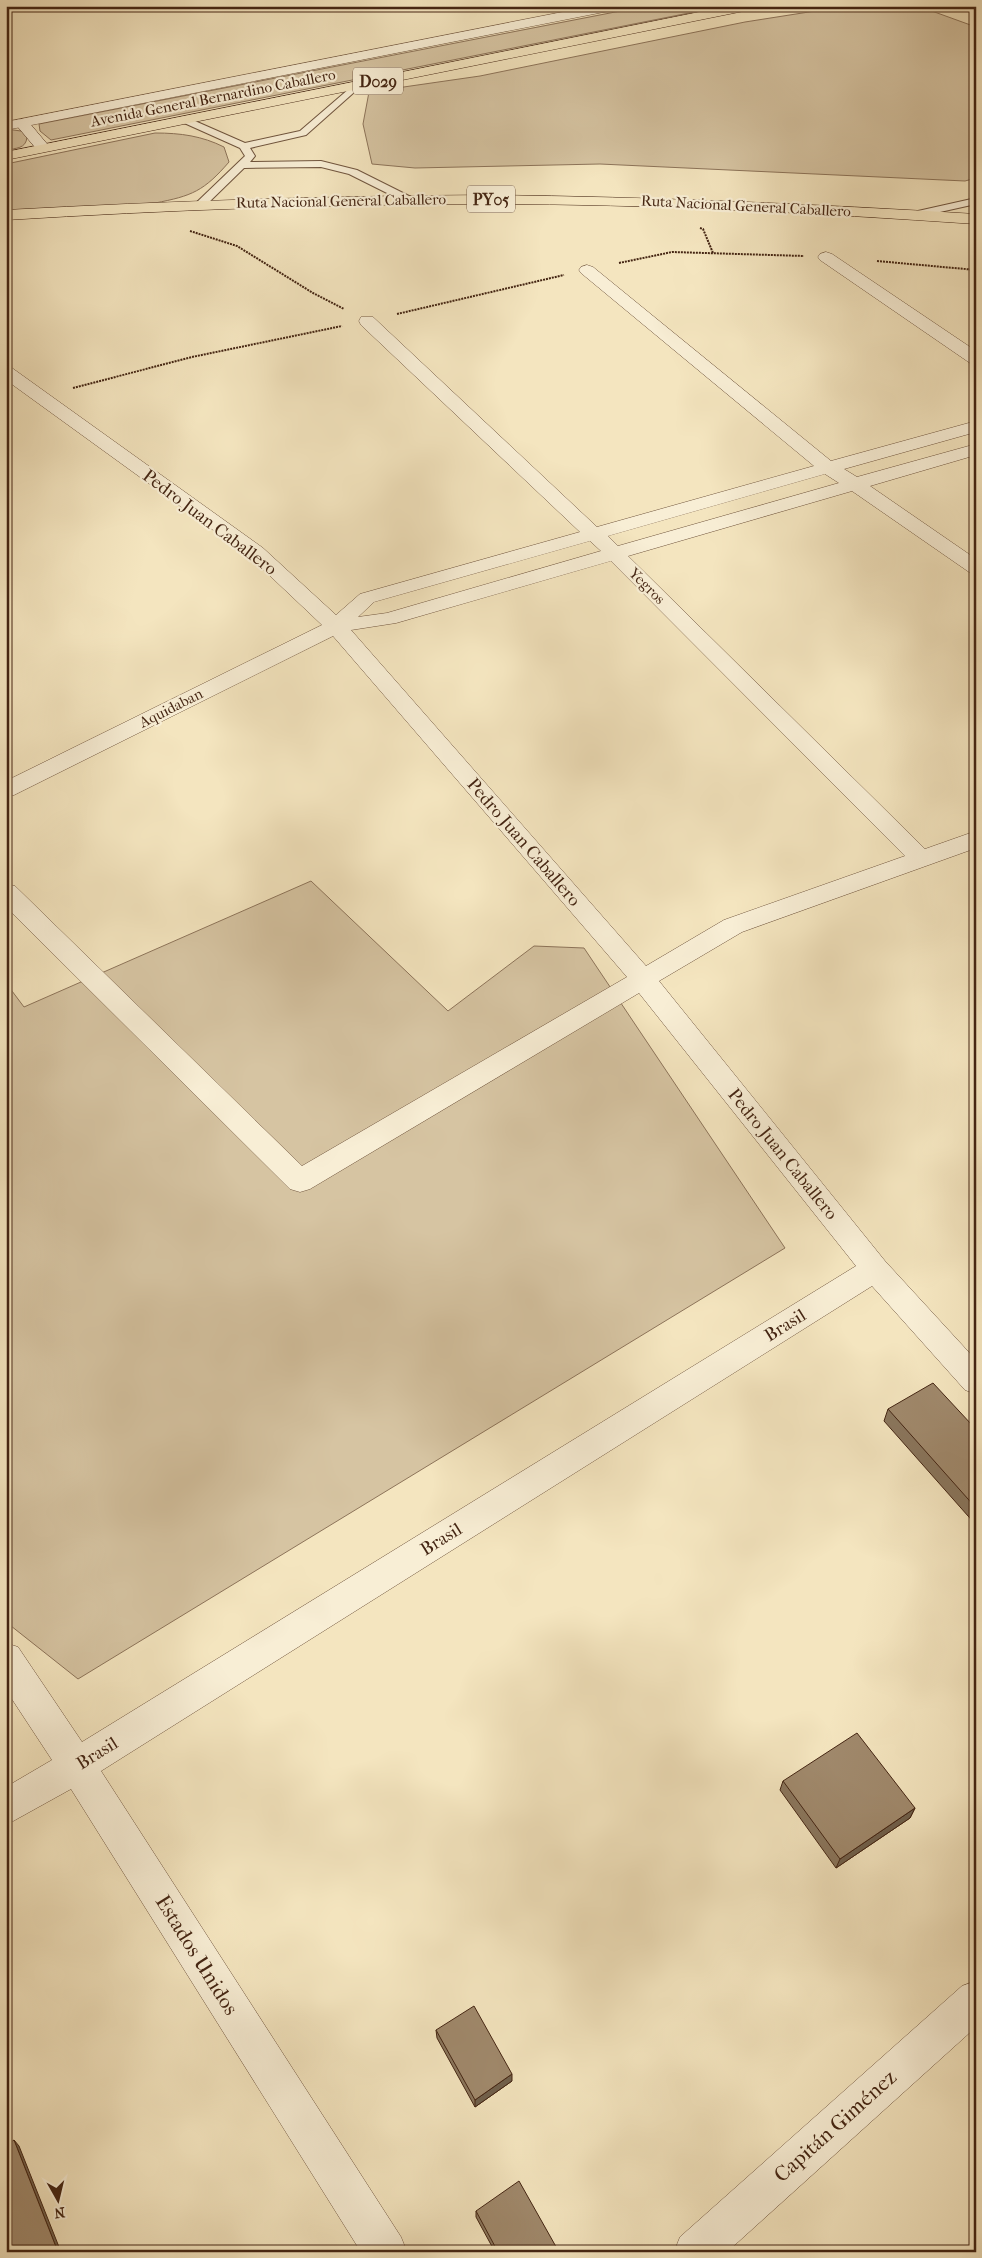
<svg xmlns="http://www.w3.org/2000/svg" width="982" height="2258" font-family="'IM FELL French Canon',serif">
<rect width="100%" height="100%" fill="#f4e5bf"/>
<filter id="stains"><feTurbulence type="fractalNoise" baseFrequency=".004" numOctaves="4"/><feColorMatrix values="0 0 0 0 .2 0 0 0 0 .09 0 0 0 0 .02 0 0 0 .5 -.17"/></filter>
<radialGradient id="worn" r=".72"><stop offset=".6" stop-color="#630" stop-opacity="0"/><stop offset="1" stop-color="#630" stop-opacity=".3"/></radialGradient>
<!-- green -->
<g fill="#d6c4a2" stroke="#8d745a">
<path d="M646 6H690L699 11 51 140 40 131 39 124Z"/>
<path d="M847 6H918L976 27V178L965 181 600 164 415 168 372 164 363 124 369 92 480 76 745 22Z"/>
<path d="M6 129 21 131 27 137C26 149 16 148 6 150Z"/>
<path d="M155 133C181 133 202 136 224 147L229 162C204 191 192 196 155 203L6 212V164Z"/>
<path d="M311 881 448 1011 534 946 584 948 785 1248 78 1679 6 1622V983L24 1007Z"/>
</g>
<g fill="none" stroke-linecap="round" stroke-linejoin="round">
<defs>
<g id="service">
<path d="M357 82 362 85 360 87 306 135 250 148 255 156 250 162 321 161 357 170 411 197V201H403L349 174 321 167 244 168 205 206H197V202L245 156 240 148 182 122V118H188L245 143 300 131Z"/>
<path d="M976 198V204L913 218 908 215 909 213Z"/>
</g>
<g id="minor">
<path d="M593 6H620L614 10 6 130V122Z"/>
<path d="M826 252 832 254 976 351V364L970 363 820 260 818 257 820 254Z"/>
<path d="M587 265 593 267 831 461 976 421V432L844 469 857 477 976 444V455L870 486 976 559V574L969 572 852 491 628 556 925 849 976 831V848L742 932 659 981 885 1261 976 1360V1394L965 1390 872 1286 101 1771 401 2237 407 2252H361L71 1789 6 1825V1787L52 1760 6 1690V1643L18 1647 82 1742 856 1266 639 993 310 1189 300 1192 290 1189 6 907V884L15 886 302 1166 627 977 333 636 14 795 6 797V781L322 625 249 556 6 380V367L12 368 263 548 336 615 360 594 580 532 361 325 359 321 361 317H373L597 527 814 466 581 273 579 270 581 267ZM825 474 839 483 618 546 608 536ZM590 541 601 551 387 613 358 617 374 602ZM611 561 905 856 724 920 646 966 351 630 396 623Z"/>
<path d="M976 1981V2027L727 2252H674L680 2237 962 1986Z"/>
</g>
<path id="secondary" d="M22 119 27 120 48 145 50 148 48 151H38L17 126 15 123Z"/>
<path id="primary" d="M729 6H755L749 10 6 160V152Z"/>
<path id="trunk" d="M491 195C653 197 814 204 976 214V224C814 213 651 204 489 204 328 204 167 210 6 220V210C168 201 329 196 491 195Z"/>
</defs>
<!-- service casing -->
<use href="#service" stroke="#70553e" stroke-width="2"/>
<!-- minor casing -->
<use href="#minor" stroke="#70553e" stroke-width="1"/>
<!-- secondary casing -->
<use href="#secondary" stroke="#442513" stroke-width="1"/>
<!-- primary casing -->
<use href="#primary" stroke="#442513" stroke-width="1"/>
<!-- trunk casing -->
<use href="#trunk" stroke="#442513" stroke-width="1"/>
<!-- path -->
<g stroke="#442513" stroke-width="2" stroke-dasharray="2 1" stroke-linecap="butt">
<path d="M700 228 703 229 713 253"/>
<path d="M190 231 237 246 313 293 344 309"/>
<path d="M877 261 976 270"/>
<path d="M619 263 672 252 804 256"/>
<path d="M397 314 564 275"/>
<path d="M73 388 192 357 342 326"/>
</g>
<!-- service -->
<use href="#service" fill="#f8eed5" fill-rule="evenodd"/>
<!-- minor -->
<use href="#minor" fill="#f8eed5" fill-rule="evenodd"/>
<!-- secondary -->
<use href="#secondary" fill="#f8eed5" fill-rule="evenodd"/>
<!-- primary -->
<use href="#primary" fill="#f4e5bf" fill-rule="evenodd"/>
<!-- trunk -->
<use href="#trunk" fill="#f4e5bf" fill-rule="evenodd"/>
</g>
<!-- wall -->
<g fill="#8a765d" stroke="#442513">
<path d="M888 1409 972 1425 976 1423V1525L884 1421Z"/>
<path d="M783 1781 915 1808 910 1818 836 1868 780 1790Z"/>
<path d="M436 2030 512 2081 475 2107 437 2038Z"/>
<path d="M476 2211 559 2252H495L476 2217Z"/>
</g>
<!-- shaded-wall -->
<g fill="#70604c" stroke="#442513">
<path d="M915 1808 910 1818 836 1868 840 1859Z"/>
<path d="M512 2074V2081L475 2107V2100Z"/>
<path d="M14 2140 19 2146 61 2252H58Z"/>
</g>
<!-- building -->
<g fill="#a0896c" stroke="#442513">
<path d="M933 1383 972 1425 976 1423V1508L888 1409Z"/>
<path d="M857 1733 915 1808 840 1859 783 1781Z"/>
<path d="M474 2006 512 2074 475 2100 436 2030Z"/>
<path d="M14 2140 58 2252H6V2145Z"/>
<path d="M519 2181 559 2252H498L476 2211Z"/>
</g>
<g text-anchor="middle" stroke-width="4.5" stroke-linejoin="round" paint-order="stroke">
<!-- far-street labels -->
<g font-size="15" fill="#442513" stroke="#f8eed5">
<text transform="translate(213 98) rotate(-11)" y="5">Avenida General Bernardino Caballero</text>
<text transform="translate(341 201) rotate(-1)" y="5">Ruta Nacional General Caballero</text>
<text transform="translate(746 206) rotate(3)" y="5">Ruta Nacional General Caballero</text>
<text transform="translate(647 586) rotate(45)" y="5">Yegros</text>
<text transform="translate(171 708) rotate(-27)" y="5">Aquidaban</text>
</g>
<!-- shield labels -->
<g fill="#f8eed5" stroke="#7a614d" stroke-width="1">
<rect x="353" y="67.5" width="50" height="27" rx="4"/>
<rect x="467" y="185.5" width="48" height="27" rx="4"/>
</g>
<g font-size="16" font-weight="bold" fill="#442513">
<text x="378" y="87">D029</text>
<text x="491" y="205">PY05</text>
</g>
<!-- street labels -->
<g font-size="18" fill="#442513" stroke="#f8eed5">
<text transform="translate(210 522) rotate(37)" y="6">Pedro Juan Caballero</text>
<text transform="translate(524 842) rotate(49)" y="6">Pedro Juan Caballero</text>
<text transform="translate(783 1154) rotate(51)" y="6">Pedro Juan Caballero</text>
<text transform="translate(785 1325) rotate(-32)" y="6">Brasil</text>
<text transform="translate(441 1539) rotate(-32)" y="6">Brasil</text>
<text transform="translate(97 1753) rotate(-32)" y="6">Brasil</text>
</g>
<!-- near-street labels -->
<g font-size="21" fill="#442513" stroke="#f8eed5">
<text transform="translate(197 1955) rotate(58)" y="7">Estados Unidos</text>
<text transform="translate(835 2126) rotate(-42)" y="7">Capitán Giménez</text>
</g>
</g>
<!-- margin -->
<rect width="982" height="2258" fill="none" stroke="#f4e5bf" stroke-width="25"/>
<rect x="8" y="8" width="967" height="2243" fill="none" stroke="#442513" stroke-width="2.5"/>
<rect x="12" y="12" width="957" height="2233" fill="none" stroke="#442513"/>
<!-- north arrow -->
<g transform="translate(58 2200) rotate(172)" stroke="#f8eed5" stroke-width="4" paint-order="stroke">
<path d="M0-4L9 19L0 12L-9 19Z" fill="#442513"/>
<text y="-8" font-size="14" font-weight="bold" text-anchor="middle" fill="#442513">N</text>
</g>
<rect width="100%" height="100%" filter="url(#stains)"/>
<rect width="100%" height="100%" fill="url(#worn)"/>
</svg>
